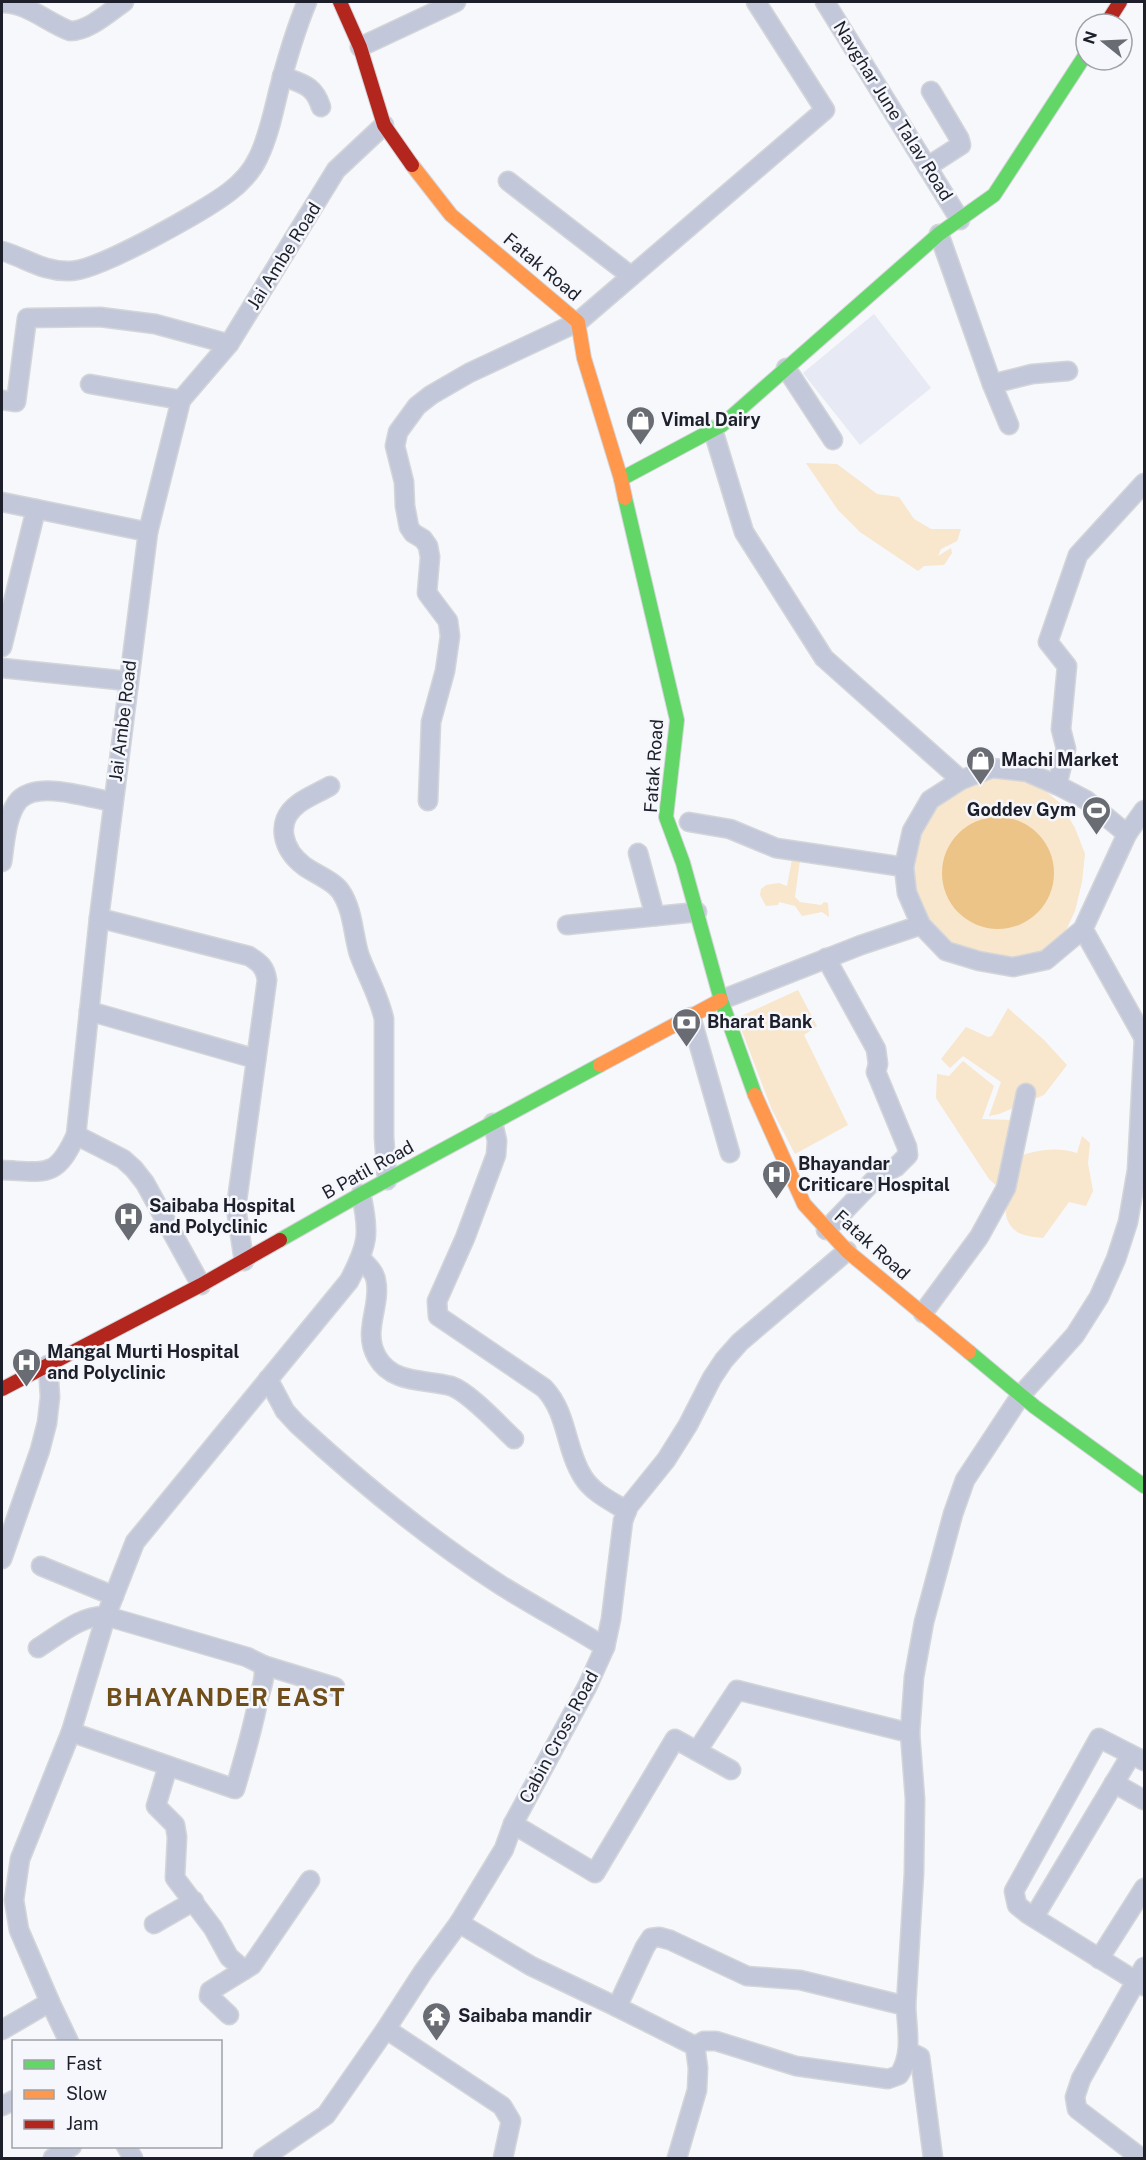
<svg xmlns="http://www.w3.org/2000/svg" width="1146" height="2160" font-family="'Public Sans',sans-serif">
<rect width="100%" height="100%" fill="#f6f8fb"/>
<!-- built -->
<path fill="#e7eaf4" d="M874 314 931 388 860 445 803 373Z"/>
<!-- green -->
<g fill="#f8e6cd">
<path d="M806 463 837 464 877 494 899 497 914 519 931 529H961L957 541 941 549 938 556 951 548 952 553 944 565 924 566 918 571 860 532 838 510Z"/>
<path d="M1007 776 1035 782 1061 804 1075 828 1085 854 1082 882 1075 911 1062 939 1035 955 1004 962 945 943 925 922 912 895 909 866 929 811 977 779Z"/>
<path d="M792 859 800 860 795 897 800 902 821 905 824 902 828 903 829 917 822 912 802 916 795 906 779 902 778 905 766 906 760 895 761 889 766 885 779 883 787 886Z"/>
<path d="M798 990 817 1026 804 1035 848 1125 795 1154 772 1110 737 1018Z"/>
<path d="M1008 1008 1044 1040 1067 1065 1044 1095 999 1114 989 1116 1001 1082 963 1056 950 1068 941 1059 966 1027 988 1037 992 1036Z"/>
<path d="M963 1061 994 1086 982 1119 1010 1120 1016 1112 1001 1190 989 1179 936 1098 937 1074 949 1076Z"/>
<path d="M1082 1136 1090 1143 1088 1163 1093 1191 1086 1206 1069 1202 1043 1238C1035 1237 1022 1236 1016 1231 993 1214 1014 1177 1020 1156 1039 1149 1058 1147 1077 1153Z"/>
</g>
<!-- water -->
<circle fill="#ecc488" cx="998" cy="873" r="56"/>
<g fill="none" stroke-linecap="round" stroke-linejoin="round">
<defs>
<g id="street">
<path d="M825 2 960 220"/>
<path d="M2 3C28 3 46 22 70 31 89 31 109 12 124 2"/>
<path d="M360 47 456 2"/>
<path d="M282 76C303 84 314 85 321 107"/>
<path d="M927 167 961 145 959 138 931 91"/>
<path d="M508 181 631 276"/>
<path d="M939 234 992 384 1032 374 1068 371"/>
<path d="M2 251C26 258 43 272 70 271 98 271 204 211 229 192 240 184 252 171 258 158 268 138 273 114 278 93 286 62 295 31 307 2"/>
<path d="M786 368 833 440"/>
<path d="M90 384 181 400"/>
<path d="M992 384 1009 425"/>
<path d="M2 400 16 402 27 318 100 317 155 324 229 344"/>
<path d="M713 430 744 532 824 658 961 780"/>
<path d="M2 502 148 532"/>
<path d="M2 647 36 509"/>
<path d="M2 668 128 681"/>
<path d="M992 768 1027 772 1057 785 1086 800 1127 834 1083 929 1046 960 1013 967 979 961 946 951 921 925 907 893 904 867 912 831 930 800 961 780Z"/>
<path d="M1057 785 1066 749 1061 729 1067 666 1048 642 1078 555 1144 483"/>
<path d="M330 786C320 792 307 797 298 804 274 822 283 850 304 866 315 874 334 881 341 892 353 910 353 934 359 954 367 976 379 996 384 1019V1137L387 1180"/>
<path d="M428 801 431 722 445 671 450 636 448 621 427 593 430 557 428 546 423 539 413 533 409 527 405 506 404 482 395 446 398 432 417 406 431 395 469 373 578 322 825 110 756 2"/>
<path d="M689 822 730 829 776 848 904 867"/>
<path d="M1127 834 1144 810"/>
<path d="M638 853 655 916"/>
<path d="M2 862C5 843 6 815 19 800 38 780 89 798 113 802"/>
<path d="M567 925 697 912"/>
<path d="M1083 929 1144 1038"/>
<path d="M721 1000 861 945 921 925"/>
<path d="M89 1011 256 1059"/>
<path d="M691 1017 730 1153"/>
<path d="M493 1123 497 1141 496 1155 465 1238 437 1301 438 1316 544 1388C568 1413 565 1449 583 1477 593 1493 611 1501 627 1511"/>
<path d="M76 1135 99 918"/>
<path d="M2 1170C46 1172 56 1179 76 1135L123 1159 134 1169 145 1183 201 1285"/>
<path d="M826 1230 875 1179 896 1167 908 1155 907 1147 876 1072 878 1064 876 1049 826 958"/>
<path d="M361 1259C367 1265 375 1272 376 1281 381 1307 362 1331 377 1357 392 1384 425 1379 451 1386 469 1392 499 1425 514 1439"/>
<path d="M244 1261 236 1208 267 980C265 967 260 963 249 956L99 918 148 532 181 400 229 344 336 170 384 125"/>
<path d="M923 1313 979 1237 1006 1188 1026 1093"/>
<path d="M268 1379 285 1411 297 1424C361 1483 429 1539 502 1586 536 1607 571 1626 605 1647"/>
<path d="M2 1559 40 1450 47 1423 50 1397 48 1365"/>
<path d="M41 1566 114 1596"/>
<path d="M38 1648C59 1635 81 1615 106 1616L247 1657 263 1665C267 1679 259 1692 257 1706 251 1735 243 1762 235 1789L71 1732"/>
<path d="M263 1665 335 1687"/>
<path d="M697 1751 737 1690 910 1733"/>
<path d="M1144 1761 1099 1738 1014 1891 1017 1905 1028 1914 1144 1986"/>
<path d="M168 1766 156 1806 175 1825 177 1837 175 1878 213 1928 229 1957 244 1970 252 1965 310 1880"/>
<path d="M1114 1783 1144 1800"/>
<path d="M513 1824 595 1873 675 1739 731 1770"/>
<path d="M1034 1917 1131 1755"/>
<path d="M459 1923 531 1966 617 2007 645 1947 651 1938 659 1937 670 1940 747 1976 800 1980 906 2006 914 1873 915 1799 910 1733 914 1677 924 1622 953 1514 965 1480 1021 1395 1075 1335 1099 1297 1116 1259 1128 1222 1137 1170 1144 1038"/>
<path d="M154 1924 194 1901"/>
<path d="M1099 1959 1144 1888"/>
<path d="M617 2007 695 2046 698 2068 697 2090 677 2158"/>
<path d="M229 2015 209 1996 210 1991 244 1970"/>
<path d="M386 2029 502 2106 511 2121 503 2158"/>
<path d="M2 2030 50 2002"/>
<path d="M69 2042 50 2002 19 1930 14 1900 20 1859 71 1732 106 1616 135 1542 349 1281C368 1245 370 1234 361 1194"/>
<path d="M695 2046 704 2041H716L796 2066 888 2079 899 2075C913 2054 907 2030 906 2006"/>
<path d="M908 2051 920 2057 933 2158"/>
<path d="M2 2106 14 2100"/>
<path d="M126 2146 133 2158"/>
<path d="M53 2158 72 2146"/>
<path d="M263 2158 326 2115 386 2029 423 1972 459 1923 504 1849 513 1824 587 1687 605 1647 611 1619 623 1521 628 1507 666 1460 688 1425 712 1378 724 1360 740 1342 847 1251"/>
<path d="M1141 2158 1077 2109 1075 2097 1081 2079 1144 1967"/>
</g>
<g id="fast">
<path d="M621 479 722 425 939 234 994 195 1086 54"/>
<path d="M625 498 677 720 666 817 683 863 721 1000 755 1095"/>
<path d="M280 1240 361 1194 600 1065"/>
<path d="M969 1352 1035 1407 1144 1486"/>
</g>
<g id="slow">
<path d="M412 165 451 215 578 322 584 358 621 479 625 498"/>
<path d="M600 1065 721 1000"/>
<path d="M755 1095 804 1204 847 1251 969 1352"/>
</g>
<g id="jam">
<path d="M340 2 360 47 384 125 412 165"/>
<path d="M1106 24 1120 2"/>
<path d="M2 1389 201 1285 280 1240"/>
</g>
</defs>
<!-- street casing -->
<use href="#street" stroke="#d4d5d9" stroke-width="21"/>
<!-- fast casing -->
<use href="#fast" stroke="#d4d5d9" stroke-width="16"/>
<!-- slow casing -->
<use href="#slow" stroke="#d4d5d9" stroke-width="16"/>
<!-- jam casing -->
<use href="#jam" stroke="#d4d5d9" stroke-width="16"/>
<!-- street -->
<use href="#street" stroke="#c2c8d9" stroke-width="18"/>
<!-- fast -->
<use href="#fast" stroke="#63d668" stroke-width="14"/>
<!-- slow -->
<use href="#slow" stroke="#ff974d" stroke-width="14"/>
<!-- jam -->
<use href="#jam" stroke="#b3261e" stroke-width="14"/>
</g>
<!-- icons -->
<defs>
<symbol id="shop-pin" viewBox="-11 -11 22 30"><path d="M0 17L-7.5 6A9.5 9.5 0 1 1 7.5 6Z" fill="#696c73" stroke="#f5f7fc"/><path d="M-5-2.5h2.3a2.7 3.5 0 0 1 5.4 0H5L5.5 6h-11ZM-1.5-2.5h3a1.5 2.3 0 0 0-3 0Z" fill="#fff"/></symbol>
<symbol id="stadium-pin" viewBox="-11 -11 22 30"><path d="M0 17L-7.5 6A9.5 9.5 0 1 1 7.5 6Z" fill="#696c73" stroke="#f5f7fc"/><path d="M0-5a6.5 5 0 1 0 0 10a6.5 5 0 1 0 0-10ZM-3.5-1.8h7v3.6h-7Z" fill="#fff"/></symbol>
<symbol id="bank-pin" viewBox="-11 -11 22 30"><path d="M0 17L-7.5 6A9.5 9.5 0 1 1 7.5 6Z" fill="#696c73" stroke="#f5f7fc"/><path d="M-6-4H6V4H-6ZM0-2.3a2.3 2.3 0 1 0 0 4.6a2.3 2.3 0 1 0 0-4.6Z" fill="#fff"/></symbol>
<symbol id="hospital-pin" viewBox="-11 -11 22 30"><path d="M0 17L-7.5 6A9.5 9.5 0 1 1 7.5 6Z" fill="#696c73" stroke="#f5f7fc"/><path d="M-5-5h3v3.5h4V-5h3V5h-3V1.5h-4V5h-3Z" fill="#fff"/></symbol>
<symbol id="temple-pin" viewBox="-11 -11 22 30"><path d="M0 17L-7.5 6A9.5 9.5 0 1 1 7.5 6Z" fill="#696c73" stroke="#f5f7fc"/><path d="M0-6L5-2H3V0L6.5 2.5H4V6H1.5V3h-3V6H-4V2.5H-6.5L-3 0V-2H-5Z" fill="#fff"/></symbol>
</defs>
<g fill-rule="evenodd">
<use href="#shop-pin" x="624" y="404" width="33" height="45"/>
<use href="#shop-pin" x="964" y="744" width="33" height="45"/>
<use href="#stadium-pin" x="1080" y="794" width="33" height="45"/>
<use href="#bank-pin" x="670" y="1006" width="33" height="45"/>
<use href="#hospital-pin" x="760" y="1158" width="33" height="45"/>
<use href="#hospital-pin" x="112" y="1200" width="33" height="45"/>
<use href="#hospital-pin" x="10" y="1346" width="33" height="45"/>
<use href="#temple-pin" x="420" y="2000" width="33" height="45"/>
</g>
<g text-anchor="middle" stroke-width="5" stroke-linejoin="round" paint-order="stroke">
<!-- street labels -->
<g font-size="18" fill="#1d202a" stroke="#f5f7fc">
<text transform="translate(893 111) rotate(58)" y="6">Navghar June Talav Road</text>
<text transform="translate(284 256) rotate(-58)" y="6">Jai Ambe Road</text>
<text transform="translate(542 267) rotate(40)" y="6">Fatak Road</text>
<text transform="translate(123 721) rotate(-83)" y="6">Jai Ambe Road</text>
<text transform="translate(654 766) rotate(-86)" y="6">Fatak Road</text>
<text transform="translate(368 1170) rotate(-29)" y="6">B Patil Road</text>
<text transform="translate(872 1245) rotate(42)" y="6">Fatak Road</text>
<text transform="translate(559 1737) rotate(-62)" y="6">Cabin Cross Road</text>
</g>
<!-- poi labels -->
<g font-size="18" font-weight="bold" fill="#1d202a" stroke="#f5f7fc" text-anchor="start">
<text x="661" y="426">Vimal Dairy</text>
<text x="1001" y="766">Machi Market</text>
<text x="1076" y="816" text-anchor="end">Goddev Gym</text>
<text x="707" y="1028">Bharat Bank</text>
<text x="798" y="1170">Bhayandar<tspan x="798" dy="21">Criticare Hospital</tspan></text>
<text x="149" y="1212">Saibaba Hospital<tspan x="149" dy="21">and Polyclinic</tspan></text>
<text x="47" y="1358">Mangal Murti Hospital<tspan x="47" dy="21">and Polyclinic</tspan></text>
<text x="458" y="2022">Saibaba mandir</text>
</g>
<!-- district labels -->
<g font-size="24" font-weight="bold" letter-spacing="1.5" fill="#6f4e1a" stroke="#f5f7fc">
<text x="226" y="1706">BHAYANDER EAST</text>
</g>
</g>
<!-- border -->
<rect width="1146" height="2160" fill="none" stroke="#1d202a" stroke-width="6"/>
<!-- legend -->
<rect x="12" y="2040" width="210" height="108" fill="#f5f7fc" stroke="#9fa1a8" stroke-width="1.5"/>
<rect x="24" y="2060" width="30" height="9" fill="#63d668" stroke="#9fa1a8" stroke-width="1.5"/>
<text x="66" y="2070" font-size="18" fill="#1d202a">Fast</text>
<rect x="24" y="2090" width="30" height="9" fill="#ff974d" stroke="#9fa1a8" stroke-width="1.5"/>
<text x="66" y="2100" font-size="18" fill="#1d202a">Slow</text>
<rect x="24" y="2120" width="30" height="9" fill="#b3261e" stroke="#9fa1a8" stroke-width="1.5"/>
<text x="66" y="2130" font-size="18" fill="#1d202a">Jam</text>
<!-- north arrow -->
<g transform="translate(1104 42) rotate(288)"><circle r="28" fill="#f5f7fc" stroke="#9fa1a8" stroke-width="1.5"/>
<path d="M0-4.5L10 22L0 15L-10 22Z" fill="#696c73"/>
<text y="-9" font-size="16" font-weight="bold" text-anchor="middle" fill="#1d202a">N</text>
</g>
</svg>
